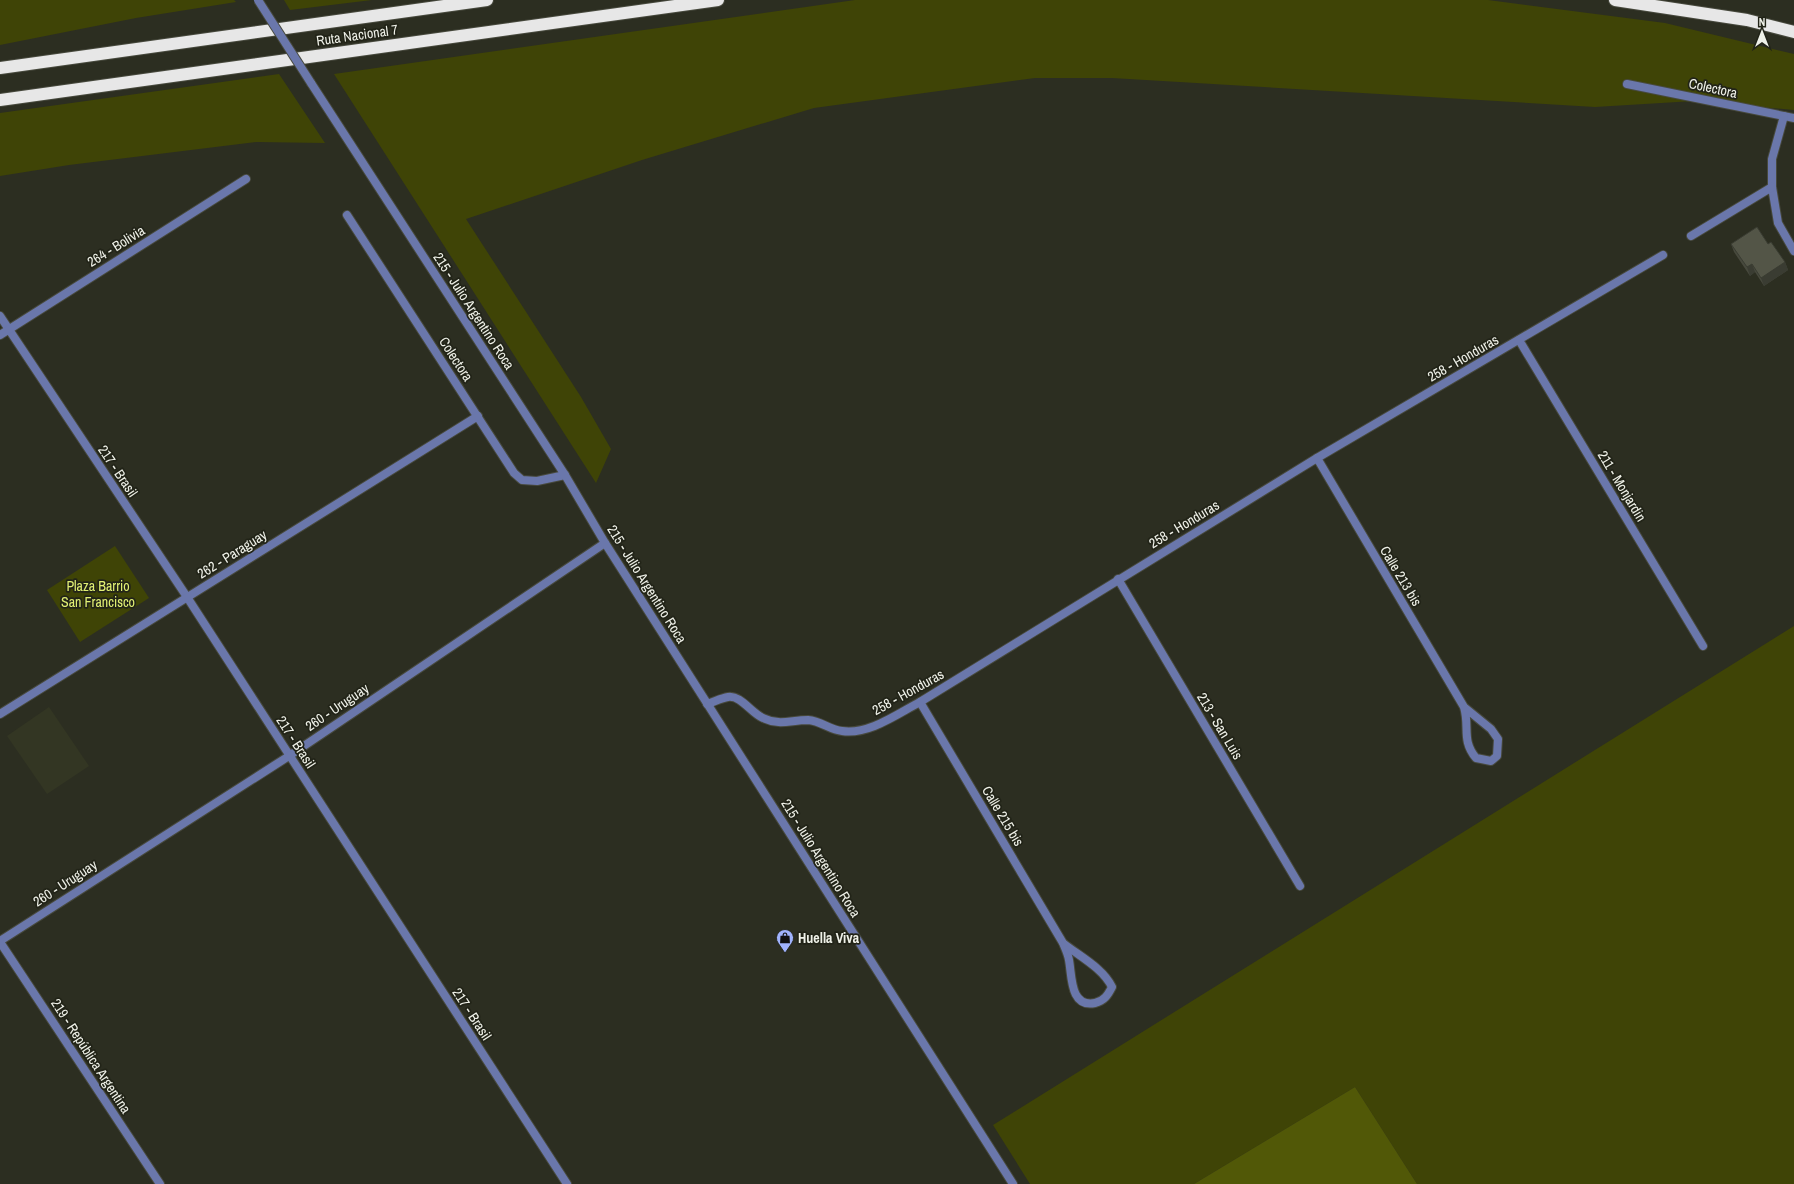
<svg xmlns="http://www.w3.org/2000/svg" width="1794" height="1184" font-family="'Archivo Narrow',sans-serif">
<rect width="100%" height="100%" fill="#2c2e21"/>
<!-- built -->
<path fill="#333623" d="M49 707 89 766 47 794 7 736Z"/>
<!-- green -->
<g fill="#3f4406">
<path d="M0 0H234L236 2 136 18 0 45Z"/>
<path d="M284 0H372L290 10Z"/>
<path d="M855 0H1488L1665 23 1794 54V110L1694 101 1595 107 1112 78H1035L814 108 642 160 466 219 581 397 611 449 596 483 334 74Z"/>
<path d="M279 74 325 143 257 142 69 165 0 176V113Z"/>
<path d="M115 546 149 598 80 642 47 590Z"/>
<path d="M1794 626V1184H1417L1355 1087 1194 1184H1030L993 1125Z"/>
</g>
<!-- forest -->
<path fill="#515807" d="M1355 1087 1417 1184H1194Z"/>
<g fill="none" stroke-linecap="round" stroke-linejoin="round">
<defs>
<g id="minor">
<path d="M1627 84 1794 118"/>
<path d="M1784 116 1772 159V187L1778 223 1794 251"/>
<path d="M347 215 514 473 522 480 537 481 565 475"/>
<path d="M1691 236 1772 187"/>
<path d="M0 316 187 597 567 1184"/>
<path d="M0 335 246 179"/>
<path d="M1519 340 1703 646"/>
<path d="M1317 458 1464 707C1470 727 1461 740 1476 758L1491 761 1497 756 1498 739 1491 729 1464 707"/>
<path d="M1118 579 1300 886"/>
<path d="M920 702 1063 943C1065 948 1068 954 1069 960 1072 976 1070 1008 1095 1003 1104 1001 1108 995 1112 987 1103 968 1079 956 1063 943"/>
<path d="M707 704C714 702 721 698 728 697 741 695 751 713 763 718 780 726 790 720 808 720 821 721 830 730 842 731 869 735 897 714 920 702L1317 458 1663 255"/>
<path d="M0 714 478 416"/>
<path d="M0 941 289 756 605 543"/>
<path d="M0 942 160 1184"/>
</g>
<path id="tertiary" d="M311 83 565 475 605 543 1013 1184"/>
<g id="motorway">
<path d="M1615 0 1747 20 1794 32"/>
<path d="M0 68 487 0"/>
<path d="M0 100 718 0"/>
</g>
</defs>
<!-- minor casing -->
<use href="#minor" stroke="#47493d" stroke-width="10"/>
<!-- tertiary casing -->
<use href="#tertiary" stroke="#47493d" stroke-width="10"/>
<!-- motorway casing -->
<use href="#motorway" stroke="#47493d" stroke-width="14"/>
<!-- minor -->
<use href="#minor" stroke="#6a77ab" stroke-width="8"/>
<!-- tertiary -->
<use href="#tertiary" stroke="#6a77ab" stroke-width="8"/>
<!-- motorway -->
<use href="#motorway" stroke="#e7e7e7" stroke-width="12"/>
<defs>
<path id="tertiary-bridge" d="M258 0 311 83"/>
</defs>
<!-- tertiary-bridge casing -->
<use href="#tertiary-bridge" stroke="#47493d" stroke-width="10" stroke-linecap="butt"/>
<!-- tertiary-bridge -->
<use href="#tertiary-bridge" stroke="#6a77ab" stroke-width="8"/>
</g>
<!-- wall -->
<path fill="#47493d" d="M1731 244 1785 262 1788 270 1764 286 1755 272 1750 276 1734 252Z"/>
<!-- shaded-wall -->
<g fill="#3a3c32">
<path d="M1785 262 1788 270 1764 286 1761 278Z"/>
<path d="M1752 264 1755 272 1750 276 1747 267Z"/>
</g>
<!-- building -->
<path fill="#535547" stroke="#3a3c32" d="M1757 227 1768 244 1771 242 1785 262 1761 278 1752 264 1747 267 1731 244Z"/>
<!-- icons -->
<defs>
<symbol id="shop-pin" viewBox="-11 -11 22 30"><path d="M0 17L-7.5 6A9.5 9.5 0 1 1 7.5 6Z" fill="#a0b3fd" stroke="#222418"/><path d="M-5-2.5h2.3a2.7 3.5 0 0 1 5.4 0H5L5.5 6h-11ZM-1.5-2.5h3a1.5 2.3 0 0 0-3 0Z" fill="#111"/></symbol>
</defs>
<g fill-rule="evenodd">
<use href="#shop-pin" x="775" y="928" width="20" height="27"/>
</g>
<g text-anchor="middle" stroke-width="3.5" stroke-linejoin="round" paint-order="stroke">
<!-- street labels -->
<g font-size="14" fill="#eff1e8" stroke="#222418">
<text transform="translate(357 35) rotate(-8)" y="5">Ruta Nacional 7</text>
<text transform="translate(1713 88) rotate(12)" y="5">Colectora</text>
<text transform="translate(116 246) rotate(-32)" y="5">264 - Bolivia</text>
<text transform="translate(474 311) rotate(57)" y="5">215 - Julio Argentino Roca</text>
<text transform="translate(1463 358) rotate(-30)" y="5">258 - Honduras</text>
<text transform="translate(456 359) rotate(57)" y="5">Colectora</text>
<text transform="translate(118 471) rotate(56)" y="5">217 - Brasil</text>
<text transform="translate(1622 486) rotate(59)" y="5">211 - Monjardin</text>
<text transform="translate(1184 524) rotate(-31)" y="5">258 - Honduras</text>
<text transform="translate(232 554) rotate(-32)" y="5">262 - Paraguay</text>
<text transform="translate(1401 576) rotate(59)" y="5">Calle 213 bis</text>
<text transform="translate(647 584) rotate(58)" y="5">215 - Julio Argentino Roca</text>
<text transform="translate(908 692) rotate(-29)" y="5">258 - Honduras</text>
<text transform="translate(337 707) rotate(-34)" y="5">260 - Uruguay</text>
<text transform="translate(1220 726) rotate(59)" y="5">213 - San Luis</text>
<text transform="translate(296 742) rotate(57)" y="5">217 - Brasil</text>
<text transform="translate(1003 816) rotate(59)" y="5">Calle 215 bis</text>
<text transform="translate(821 858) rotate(58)" y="5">215 - Julio Argentino Roca</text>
<text transform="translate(65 883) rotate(-33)" y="5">260 - Uruguay</text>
<text transform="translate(472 1014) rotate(57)" y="5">217 - Brasil</text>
<text transform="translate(91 1056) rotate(57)" y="5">219 - República Argentina</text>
</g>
<!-- park labels -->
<g font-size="14" fill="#e1f073" stroke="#222418">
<text x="98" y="591">Plaza Barrio<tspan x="98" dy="16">San Francisco</tspan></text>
</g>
<!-- poi labels -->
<g font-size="14" font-weight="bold" fill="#eff1e8" stroke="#222418" text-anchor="start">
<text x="798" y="943">Huella Viva</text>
</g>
</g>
<!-- north arrow -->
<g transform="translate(1762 32)" stroke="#222418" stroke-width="3" paint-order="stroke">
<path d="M0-3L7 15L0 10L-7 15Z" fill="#eff1e8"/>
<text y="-6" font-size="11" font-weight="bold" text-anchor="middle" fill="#eff1e8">N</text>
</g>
</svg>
